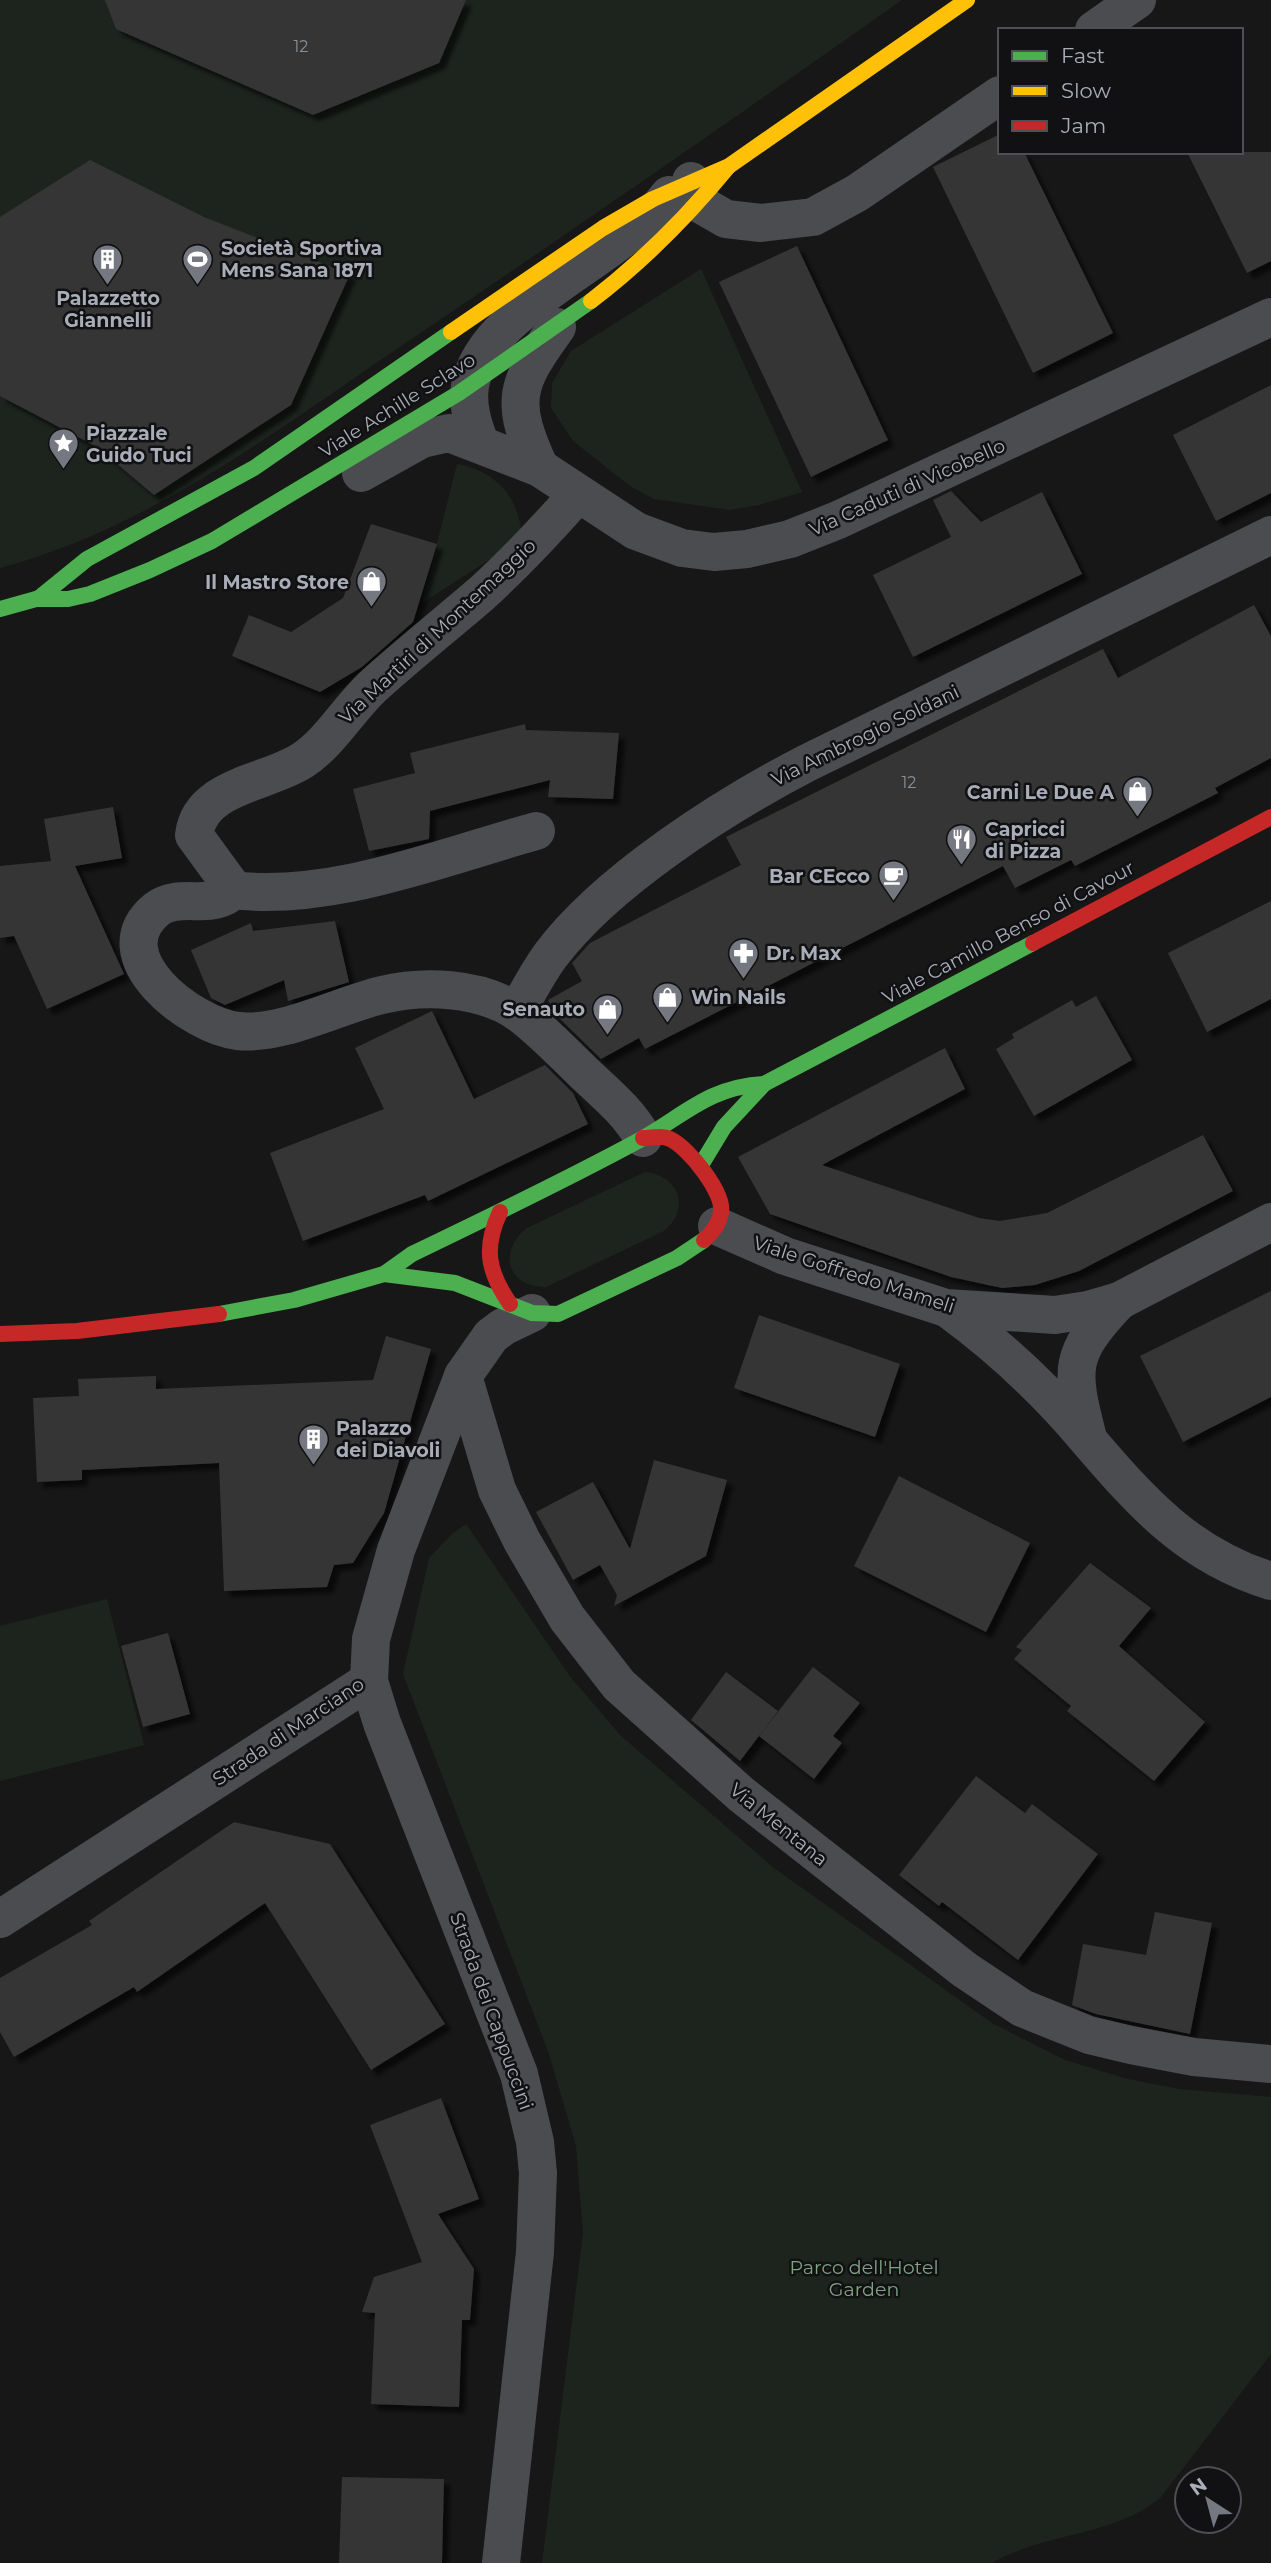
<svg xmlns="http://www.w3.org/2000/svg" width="1271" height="2563" font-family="Montserrat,sans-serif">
<defs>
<filter id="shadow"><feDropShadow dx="6" dy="6" stdDeviation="2" flood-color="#0009"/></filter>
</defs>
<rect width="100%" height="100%" fill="#171717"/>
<!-- green -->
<g fill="#1d241e">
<path d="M0 0H902C738 116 573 230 407 342 280 428 151 528 0 568Z"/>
<path d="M701 269 802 492 759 505 730 510 654 499 630 486 573 441 551 408 552 383 571 351Z"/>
<path d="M457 464C493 470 517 494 521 530L492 558 422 603Z"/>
<path d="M645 1172C679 1175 691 1209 664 1231L546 1287C506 1287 498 1251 527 1228Z"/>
<path d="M466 1524 569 1675 620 1735 774 1868 992 2023 1065 2060 1128 2079 1179 2089 1271 2097V2354L1161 2497C1115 2537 1044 2532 992 2563H542L583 2233 576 2146 548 2051 403 1674 429 1558 453 1533Z"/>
<path d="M107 1599 144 1745 0 1781V1626Z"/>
</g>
<!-- building -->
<g fill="#353536" filter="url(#shadow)">
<path d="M105 0H466L439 63 313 115 116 29Z"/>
<path d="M1000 134V152H1024L1113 333 1033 373 933 167Z"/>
<path d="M1187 152H1271V261L1247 273Z"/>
<path d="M90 160 204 217 350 274 291 405 154 495 97 447 0 396V217Z"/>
<path d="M797 246 888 440 811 477 719 282Z"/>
<path d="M1271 385V493L1216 521 1173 435Z"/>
<path d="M951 491 981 522 1042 492 1082 574 913 657 873 575 951 537 933 500Z"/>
<path d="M371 524 437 544 413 622 362 667 320 692 232 656 249 615 291 632 343 598Z"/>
<path d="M1254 605 1271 636V758L1215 788 1218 793 1075 866 1071 860 1015 888 1003 866 645 1049 639 1038 601 1059 557 1016 548 1000 582 981 572 963 590 943 741 865 726 837 1103 649 1118 678Z"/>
<path d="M525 724 526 730 619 733 613 799 548 797 550 780 430 811 429 839 369 851 353 789 415 773 410 753Z"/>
<path d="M113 807 122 858 75 866 124 974 47 1009 14 936 0 938V866L51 861 44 819Z"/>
<path d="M1271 901V999L1207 1032 1168 953Z"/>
<path d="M335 921 349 982 288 1001 284 980 225 1005 211 998 191 950 251 923 253 931Z"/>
<path d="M1096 996 1132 1060 1034 1116 996 1049 1014 1038 1012 1034 1072 1000 1076 1007Z"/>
<path d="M432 1011 474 1099 545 1065 573 1093 588 1124 428 1201 425 1195 303 1241 270 1153 384 1109 355 1048Z"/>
<path d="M945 1048 965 1089 822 1165 979 1218 1000 1221 1047 1213 1203 1135 1233 1191 1079 1271 1035 1285 1002 1288 951 1277 770 1214 738 1157Z"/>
<path d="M1271 1291V1397L1183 1442 1140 1356Z"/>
<path d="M759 1315 900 1364 875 1437 734 1388Z"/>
<path d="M386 1336 431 1349 384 1513 353 1563 334 1565 327 1587 224 1591 219 1463 82 1470V1480L37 1482 33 1398 79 1396 78 1379 156 1376V1389L373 1380Z"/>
<path d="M654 1460 727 1480 706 1556 614 1606 617 1595 600 1565 573 1580 536 1512 593 1482 630 1549Z"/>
<path d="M899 1476 1030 1543 986 1632 854 1566Z"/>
<path d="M1090 1563 1151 1608 1119 1646 1205 1722 1154 1781 1067 1711 1071 1706 1014 1659 1022 1650 1016 1647Z"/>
<path d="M168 1633 190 1714 143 1727 121 1646Z"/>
<path d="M813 1667 860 1703 833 1736 842 1743 814 1779 759 1736Z"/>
<path d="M726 1672 778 1711 740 1761 691 1720Z"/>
<path d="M976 1776 1025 1813 1032 1804 1098 1854 1018 1960 942 1902 939 1906 899 1875Z"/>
<path d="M234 1822 330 1844 445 2024 371 2070 265 1903 137 1992 134 1987 14 2057 0 2032V1978L92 1925 89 1921Z"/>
<path d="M1155 1912 1212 1923 1190 2034 1096 2014 1072 2005 1083 1944 1146 1955Z"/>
<path d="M441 2098 479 2199 438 2214 474 2269 470 2320H462L459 2407 371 2404 375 2313 362 2312 374 2277 422 2262 370 2125Z"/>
<path d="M342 2477 444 2479 442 2563H339Z"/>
</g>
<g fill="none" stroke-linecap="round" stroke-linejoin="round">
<!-- street -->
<g stroke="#4b4c50" stroke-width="38">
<path d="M1094 30 1137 0"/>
<path d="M691 181 700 204 726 219 761 223 813 217 857 193 1000 95"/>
<path d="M480 443C473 425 467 406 470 386 482 309 622 259 669 195"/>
<path d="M540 468C509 401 515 385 557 327"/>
<path d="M361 473 422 439 449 433 540 468 636 531 682 548 714 552 747 549 790 539 838 520 1271 317"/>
<path d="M577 495C547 529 515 563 481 594 445 625 407 655 372 687 348 710 330 742 303 760 269 783 200 785 194 835L229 883V894C208 909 178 893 157 909 99 956 192 1026 238 1031 282 1036 339 1005 382 995 424 985 478 987 516 1011 540 1028 562 1052 583 1072 605 1093 628 1111 643 1138"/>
<path d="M230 890C332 902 439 858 536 831"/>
<path d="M517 1012C527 993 537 974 550 956 606 881 724 806 807 763L1271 535"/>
<path d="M717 1226 785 1256 946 1308 1055 1315 1088 1310 1119 1301 1271 1222"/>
<path d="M948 1309C1000 1347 1047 1391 1088 1440 1142 1503 1189 1556 1271 1581"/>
<path d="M463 1376 497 1490 522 1541 567 1618 619 1685 742 1795 965 1970 1022 2008 1089 2035 1131 2045 1194 2057 1271 2064"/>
<path d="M1088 1438C1070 1368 1068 1355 1119 1301"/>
<path d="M0 1919 369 1681"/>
<path d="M501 2563 535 2252 538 2173 535 2142 519 2074 382 1723 369 1681 371 1639 396 1550 463 1376 491 1336 503 1327 532 1313"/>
</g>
<!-- fast -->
<g stroke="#4caf50" stroke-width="16">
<path d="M39 598 87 559 254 468 451 332"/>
<path d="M0 609 36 599H68L90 594 150 570 212 541 459 393 591 301"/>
<path d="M701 1165 724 1127 764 1084 1033 943"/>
<path d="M384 1274 412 1254C487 1218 562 1182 636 1142 683 1117 707 1087 764 1084"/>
<path d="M219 1314 294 1300 384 1274 455 1283 532 1313 558 1314 677 1258 704 1240"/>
</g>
<!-- slow -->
<g stroke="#ffc107" stroke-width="16">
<path d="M591 301C642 262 687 217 728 167"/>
<path d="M451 332 603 228 653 199 729 166 967 0"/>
</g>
<!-- jam -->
<g stroke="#c62828" stroke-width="16">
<path d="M1033 943 1271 817"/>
<path d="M643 1138C652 1138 663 1135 670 1139 688 1147 725 1193 721 1213 719 1224 712 1233 704 1240"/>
<path d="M500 1212C483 1248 488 1272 510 1304"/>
<path d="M0 1334 77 1331 219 1314"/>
</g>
</g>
<!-- icons -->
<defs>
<symbol id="building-pin" viewBox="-11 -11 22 30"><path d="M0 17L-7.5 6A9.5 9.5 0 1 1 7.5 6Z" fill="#757880" stroke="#111113"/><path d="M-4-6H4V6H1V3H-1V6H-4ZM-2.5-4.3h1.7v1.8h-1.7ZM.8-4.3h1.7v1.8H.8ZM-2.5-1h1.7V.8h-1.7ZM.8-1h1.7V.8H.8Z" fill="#fff"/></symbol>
<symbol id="stadium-pin" viewBox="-11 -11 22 30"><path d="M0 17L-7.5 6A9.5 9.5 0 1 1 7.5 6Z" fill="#757880" stroke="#111113"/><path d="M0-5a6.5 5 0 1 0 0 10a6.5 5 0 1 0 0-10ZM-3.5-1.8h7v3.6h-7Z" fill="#fff"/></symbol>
<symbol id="sight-pin" viewBox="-11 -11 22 30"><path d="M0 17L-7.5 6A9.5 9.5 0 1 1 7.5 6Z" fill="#757880" stroke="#111113"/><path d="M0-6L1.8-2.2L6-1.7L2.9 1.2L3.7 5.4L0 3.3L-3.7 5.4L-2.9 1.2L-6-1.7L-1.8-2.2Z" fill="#fff"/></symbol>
<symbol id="shop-pin" viewBox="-11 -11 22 30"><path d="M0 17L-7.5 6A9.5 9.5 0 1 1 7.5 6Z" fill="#757880" stroke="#111113"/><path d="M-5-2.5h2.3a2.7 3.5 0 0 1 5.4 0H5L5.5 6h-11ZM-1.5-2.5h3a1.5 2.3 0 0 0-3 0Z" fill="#fff"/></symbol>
<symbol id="restaurant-pin" viewBox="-11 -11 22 30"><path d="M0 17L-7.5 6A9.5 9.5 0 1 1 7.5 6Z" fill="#757880" stroke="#111113"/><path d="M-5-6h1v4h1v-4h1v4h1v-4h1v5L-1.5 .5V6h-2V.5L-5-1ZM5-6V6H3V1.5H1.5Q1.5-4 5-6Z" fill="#fff"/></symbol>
<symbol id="cafe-pin" viewBox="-11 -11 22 30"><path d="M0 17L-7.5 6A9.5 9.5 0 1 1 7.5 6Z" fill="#757880" stroke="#111113"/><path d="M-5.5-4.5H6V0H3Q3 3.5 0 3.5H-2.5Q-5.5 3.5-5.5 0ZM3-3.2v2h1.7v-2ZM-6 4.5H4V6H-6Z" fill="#fff"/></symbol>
<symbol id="pharmacy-pin" viewBox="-11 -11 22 30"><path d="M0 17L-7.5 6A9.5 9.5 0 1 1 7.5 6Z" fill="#757880" stroke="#111113"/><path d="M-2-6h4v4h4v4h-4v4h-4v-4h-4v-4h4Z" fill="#fff"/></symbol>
</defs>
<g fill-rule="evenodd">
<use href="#building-pin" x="90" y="242" width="35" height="47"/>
<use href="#stadium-pin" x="180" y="242" width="35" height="47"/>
<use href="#sight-pin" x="46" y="426" width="35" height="47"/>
<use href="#shop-pin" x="354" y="564" width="35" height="47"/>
<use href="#shop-pin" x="1120" y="774" width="35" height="47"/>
<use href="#restaurant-pin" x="944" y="822" width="35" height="47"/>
<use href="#cafe-pin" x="876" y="858" width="35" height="47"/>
<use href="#pharmacy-pin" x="726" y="936" width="35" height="47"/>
<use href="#shop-pin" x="650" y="980" width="35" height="47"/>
<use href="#shop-pin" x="590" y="992" width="35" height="47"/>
<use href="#building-pin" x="296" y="1422" width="35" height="47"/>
</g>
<g text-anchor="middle" stroke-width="5" stroke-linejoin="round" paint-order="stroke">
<!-- number labels -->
<g font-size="16" fill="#8b8f98">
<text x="301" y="52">12</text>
<text x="909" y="788">12</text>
</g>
<!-- poi labels -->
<g font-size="19" font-weight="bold" fill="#a8adb8" stroke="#111113" text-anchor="start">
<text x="221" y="255">Società Sportiva<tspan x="221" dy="22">Mens Sana 1871</tspan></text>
<text x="108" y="305" text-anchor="middle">Palazzetto<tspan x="108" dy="22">Giannelli</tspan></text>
<text x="86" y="440">Piazzale<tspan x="86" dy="22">Guido Tuci</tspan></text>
<text x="349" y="589" text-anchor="end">Il Mastro Store</text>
<text x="1114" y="799" text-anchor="end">Carni Le Due A</text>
<text x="985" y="836">Capricci<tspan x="985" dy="22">di Pizza</tspan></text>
<text x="870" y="883" text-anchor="end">Bar CEcco</text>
<text x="766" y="960">Dr. Max</text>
<text x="691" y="1004">Win Nails</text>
<text x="585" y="1016" text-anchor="end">Senauto</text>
<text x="336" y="1435">Palazzo<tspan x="336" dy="22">dei Diavoli</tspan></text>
</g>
<!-- street labels -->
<g font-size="19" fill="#a8adb8" stroke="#111113">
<text transform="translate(397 405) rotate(-32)" y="7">Viale Achille Sclavo</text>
<text transform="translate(907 487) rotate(-24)" y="7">Via Caduti di Vicobello</text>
<text transform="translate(437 631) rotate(-43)" y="7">Via Martiri di Montemaggio</text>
<text transform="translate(865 735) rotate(-26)" y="7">Via Ambrogio Soldani</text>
<text transform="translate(1008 932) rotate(-28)" y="7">Viale Camillo Benso di Cavour</text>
<text transform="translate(854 1274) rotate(18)" y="7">Viale Goffredo Mameli</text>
<text transform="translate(288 1731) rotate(-34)" y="7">Strada di Marciano</text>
<text transform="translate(779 1824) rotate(39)" y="7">Via Mentana</text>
<text transform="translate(492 2011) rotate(70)" y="7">Strada dei Cappuccini</text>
</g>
<!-- park labels -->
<g font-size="19" fill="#7fa381" stroke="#111113">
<text x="864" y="2274">Parco dell'Hotel<tspan x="864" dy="22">Garden</tspan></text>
</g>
</g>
<!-- legend -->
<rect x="998" y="28" width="245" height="126" fill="#111113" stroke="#4d4f55" stroke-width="2"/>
<rect x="1012" y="51" width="35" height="10" fill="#4caf50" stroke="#4d4f55" stroke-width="2"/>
<text x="1061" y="63" font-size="21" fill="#a8adb8">Fast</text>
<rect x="1012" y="86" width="35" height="10" fill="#ffc107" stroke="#4d4f55" stroke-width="2"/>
<text x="1061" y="98" font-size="21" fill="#a8adb8">Slow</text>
<rect x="1012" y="121" width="35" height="10" fill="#c62828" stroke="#4d4f55" stroke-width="2"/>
<text x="1061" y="133" font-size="21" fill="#a8adb8">Jam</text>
<!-- north arrow -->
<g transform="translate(1208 2500) rotate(324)"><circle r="33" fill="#111113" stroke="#4d4f55" stroke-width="2"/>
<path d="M0-5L12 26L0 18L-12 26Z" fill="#757880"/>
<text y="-10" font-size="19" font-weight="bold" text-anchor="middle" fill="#a8adb8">N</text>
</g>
</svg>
